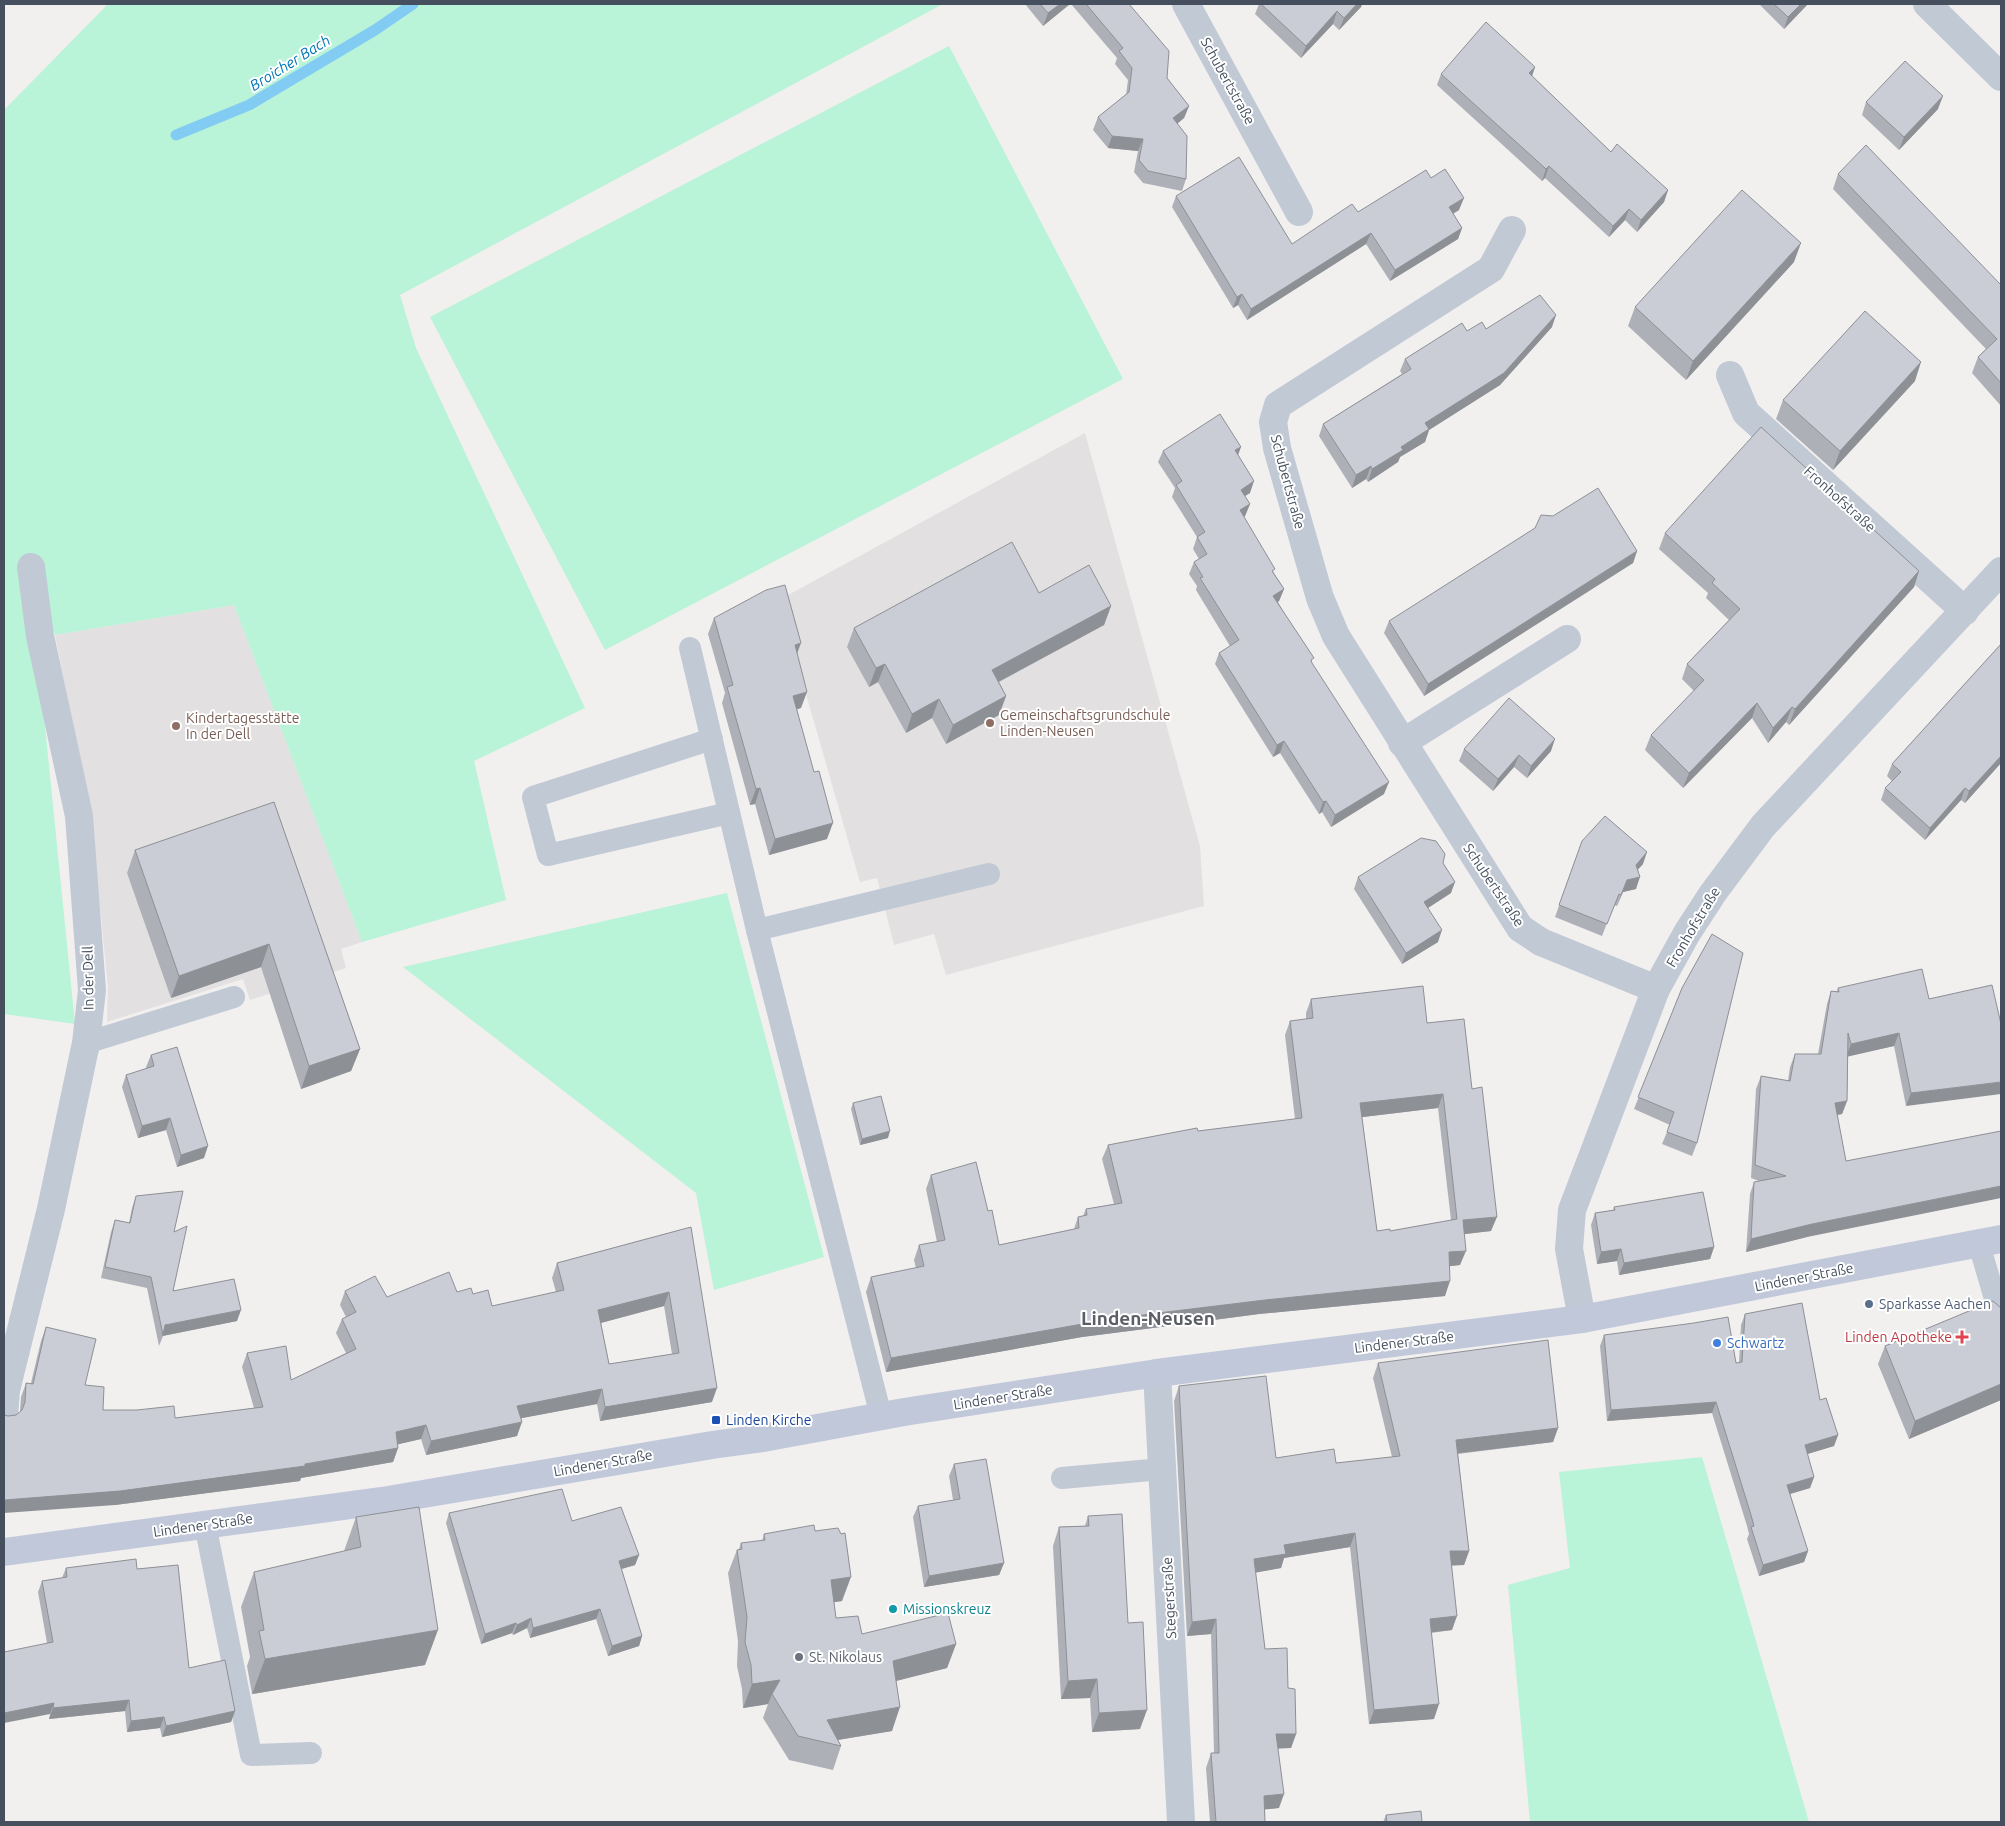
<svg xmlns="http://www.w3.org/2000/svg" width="2005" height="1826" font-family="Ubuntu,sans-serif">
<rect width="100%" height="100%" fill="#f2efef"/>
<!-- education -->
<g fill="#e3e0e1">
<path d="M1085 433 1200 846 1204 906 946 975 934 934 894 945 877 878 860 882 779 600Z"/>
<path d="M234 605 362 942 341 949 346 968 250 1000 243 979 107 1022 108 987 91 817 55 635Z"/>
</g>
<!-- green -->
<g fill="#b9f3d8">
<path d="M108 4H943L400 295 416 348 585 708 474 761 506 900 362 942 234 605 55 635 28 558 75 1024 4 1014V110Z"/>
<path d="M949 46 1123 379 605 650 430 317Z"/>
<path d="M727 893 824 1257 714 1290 696 1193 403 967Z"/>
<path d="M1702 1457 1809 1822H1530L1508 1585 1570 1568 1559 1472Z"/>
</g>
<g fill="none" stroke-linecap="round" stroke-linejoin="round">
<!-- stream -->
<path stroke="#82ccf4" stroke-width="11" d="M176 135 249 105 375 30 413 4"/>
<!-- lane -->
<g stroke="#c1c9d5" stroke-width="22">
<path d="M690 648 757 930"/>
<path d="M712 739 533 797 548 855 729 813"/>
<path d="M86 1043 234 997"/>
<path d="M1979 1244 2000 1316"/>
<path d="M881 1416 757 930 989 874"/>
<path d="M1062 1478 1162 1469"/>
<path d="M205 1524 251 1755 311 1753"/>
</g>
<!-- street -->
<g stroke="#c1c9d5" stroke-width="28">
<path d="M1186 4 1299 212"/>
<path d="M1927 4 2001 77"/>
<path d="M1512 230 1491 269 1278 405 1273 422 1277 448 1320 598 1336 636 1520 928 1541 942 1656 989"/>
<path d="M1730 375 1746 413 1965 611"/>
<path d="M1402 743 1567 639"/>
<path d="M1582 1319 1569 1249 1572 1210 1656 989 1687 933 1713 893 1763 826 2001 571"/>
<path d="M1157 1373 1181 1822"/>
<path d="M4 1415 6 1390 51 1209 86 1043 92 990 79 816 40 636 31 567"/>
</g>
<!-- secondary -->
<path stroke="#c0c8da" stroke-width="28" d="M4 1552 388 1500 712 1445 763 1438 904 1412 1157 1373 1582 1319 2001 1239"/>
</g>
<!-- wall -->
<g fill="#aeb0b7" fill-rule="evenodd">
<path d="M1025 4H1070L1043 26Z"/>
<path d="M1071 4H1129L1167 78 1189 106 1184 118 1177 124 1186 179 1182 191 1143 183 1134 172 1138 151 1108 148 1093 130 1098 117 1126 95 1128 80 1115 64 1117 58Z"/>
<path d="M1259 4H1362L1361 7 1339 30 1333 24 1301 58 1255 14Z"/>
<path d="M1759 4H1808L1784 29Z"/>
<path d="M1535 67 1532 76 1611 152 1668 190 1664 202 1637 232 1625 220 1609 237 1545 178 1542 181 1437 85 1441 74Z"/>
<path d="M1866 102 1938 109 1899 150 1862 115Z"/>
<path d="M1838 174 2001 285V406L1972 373 1978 357 1986 349 1833 189Z"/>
<path d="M1431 178 1459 210 1453 213 1462 228 1458 239 1390 281 1366 244 1247 320 1238 305 1233 308 1172 207 1176 196 1292 244Z"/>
<path d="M1794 262 1686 380 1628 326 1635 307Z"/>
<path d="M1552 327 1500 385 1429 430 1425 442 1400 457 1398 462 1368 482 1366 479 1352 488 1319 436 1323 424 1402 374 1400 371 1405 359 1467 331 1486 329Z"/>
<path d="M1915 381 1833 470 1776 419 1783 400Z"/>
<path d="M1163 451 1238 455 1250 493 1245 496 1250 504 1245 516 1244 517 1274 573 1284 589 1279 601 1278 602 1384 794 1331 827 1322 812 1319 814 1280 753 1273 757 1215 664 1219 653 1230 646 1196 590 1197 586 1189 574 1194 562 1199 559 1193 549 1197 537 1172 497 1175 488 1158 462Z"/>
<path d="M1665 533 1919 571 1914 587 1789 725 1786 722 1768 743 1752 718 1683 788 1645 750 1651 735 1694 691 1682 679 1687 664 1729 620 1706 598 1708 593 1659 549Z"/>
<path d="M1637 551 1633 563 1424 696 1384 633 1389 621Z"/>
<path d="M1039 593 1111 606 1104 625 999 682 1006 696 999 715 946 744 932 718 906 733 878 682 869 687 847 647 854 628Z"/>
<path d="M714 618 797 654 801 708 797 709 827 839 769 855 755 804 750 805 722 703 725 693 708 634Z"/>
<path d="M2001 644V763L1965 803 1961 800 1925 840 1881 800 1885 788 1892 781 1887 776 1892 764Z"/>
<path d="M1464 749 1551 751 1527 778 1514 767 1493 791 1459 761Z"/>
<path d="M274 802 360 1049 351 1071 301 1089 261 967 171 998 127 873 135 850Z"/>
<path d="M1582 841 1643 864 1638 869 1636 889 1623 892 1617 906 1614 905 1602 936 1555 917Z"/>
<path d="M1443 863 1451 893 1428 908 1438 942 1402 964 1354 889 1358 877Z"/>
<path d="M1992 985 1906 1106 1894 1046 1848 1056 1847 1101 1842 1114 1837 1115 1807 1237 1746 1252 1750 1194 1754 1182 1759 1181 1751 1178 1756 1089 1761 1076 1788 1081 1790 1067 1795 1054H1818L1827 1004 1831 991H1837L1838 988 1929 999Z"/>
<path d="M1682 988 1697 1143 1692 1156 1662 1144 1670 1125 1634 1109Z"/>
<path d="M1311 999 1427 1023 1472 1089 1491 1231 1464 1234 1460 1265 1449 1266 1445 1296 1259 1314 1145 1329 1082 1337 886 1372 866 1292 871 1277 916 1268 914 1260 919 1245 937 1242 926 1189 931 1175 988 1211 999 1245 1074 1229 1078 1217 1083 1216 1086 1209 1114 1204 1102 1159 1108 1145 1198 1131 1295 1119 1285 1035 1290 1021 1306 1019V1013ZM1438 1108 1451 1220 1390 1231H1377L1362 1117Z"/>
<path d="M151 1055 204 1158 177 1167 166 1130 138 1138 122 1087 126 1075 147 1069 146 1067Z"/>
<path d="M853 1103 888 1138 860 1145 851 1109Z"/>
<path d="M136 1196 174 1232 173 1291 237 1321 163 1336 159 1346 147 1288 101 1278 111 1232 115 1220 129 1223 132 1208Z"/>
<path d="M1614 1207 1714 1247 1710 1259 1619 1275 1617 1261 1597 1264 1591 1225 1595 1213 1613 1210Z"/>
<path d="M691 1227 712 1402 600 1421 597 1404 521 1418 517 1436 426 1455 421 1439 398 1444V1448L393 1462 301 1478 300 1481 115 1505 8 1416 16 1415 20 1412 21 1397 26 1383H31L41 1341 46 1327 85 1385 103 1410 175 1418 254 1408 242 1367 247 1353 291 1380 346 1353 336 1333 342 1319 346 1317 340 1305 345 1291 387 1297 457 1292 473 1294 492 1306 556 1292 552 1278 557 1263ZM664 1306 672 1354 609 1364 601 1323Z"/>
<path d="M2001 1308V1400L1909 1439 1878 1364 1885 1346Z"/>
<path d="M1745 1314 1820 1400 1838 1435 1834 1446 1807 1454 1814 1477 1810 1488 1790 1494 1808 1551 1804 1562 1759 1576 1747 1539 1749 1534 1747 1526 1712 1413 1607 1421 1600 1346 1604 1335 1736 1363H1739L1741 1325Z"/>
<path d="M1378 1363 1558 1428 1553 1442 1458 1454 1469 1551 1464 1565H1452V1630L1431 1633 1434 1719 1369 1724 1350 1547 1284 1558 1281 1568 1255 1572 1265 1649 1288 1688 1296 1734 1291 1748H1278L1279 1808 1265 1809V1822H1210L1206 1768 1211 1753H1214L1211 1634 1187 1636 1174 1401 1179 1386 1276 1458 1336 1463 1392 1457 1373 1378Z"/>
<path d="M954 1464 1004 1563 999 1575 924 1587 913 1517 918 1506 953 1500 949 1476Z"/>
<path d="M449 1513 572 1521 639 1555 635 1565 621 1569 642 1636 639 1646 608 1656 596 1619 530 1638 527 1628 513 1635 512 1633 481 1644 446 1523Z"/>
<path d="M1088 1516 1128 1623 1140 1729 1092 1732 1090 1698 1061 1699 1053 1546 1059 1527 1085 1526Z"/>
<path d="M356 1517 425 1665 252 1694 247 1666 250 1657 241 1607 254 1572 344 1551Z"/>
<path d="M815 1531 842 1601 834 1602 836 1618 862 1634 956 1644 947 1668 896 1681 892 1731 838 1740 841 1746 833 1770 789 1760 763 1718 768 1704 743 1708 742 1689 737 1666 738 1641 728 1573 737 1550 739 1549 741 1543 762 1541 764 1534Z"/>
<path d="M66 1568 137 1569 189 1668 235 1711 231 1722 162 1737 160 1728 127 1732 125 1711 49 1719 50 1714 47 1643 38 1592 42 1581 62 1578Z"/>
<path d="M1386 1815 1422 1822H1383Z"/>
</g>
<!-- shaded-wall -->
<g fill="#8d9095">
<path d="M1060 4H1070L1043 26 1048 13Z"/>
<path d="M1357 4H1362L1361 7 1339 30 1344 18Z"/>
<path d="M1801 4H1808L1784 29 1788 17Z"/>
<path d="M1337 11 1333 24 1301 58 1306 46Z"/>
<path d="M1535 67 1531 79 1529 73Z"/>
<path d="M1943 96 1938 109 1899 150 1904 137Z"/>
<path d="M1189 106 1184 118 1168 131 1173 118Z"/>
<path d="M1112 136 1143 139 1138 151 1108 148Z"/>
<path d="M1549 166 1545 178 1542 181 1546 169Z"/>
<path d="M1668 190 1664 202 1637 232 1641 220Z"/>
<path d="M1464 198 1459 210 1445 219 1449 207Z"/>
<path d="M1629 209 1625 220 1609 237 1613 226Z"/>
<path d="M1462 228 1458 239 1390 281 1395 270Z"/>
<path d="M1371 233 1366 244 1247 320 1251 309Z"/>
<path d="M1801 243 1794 262 1686 380 1693 361Z"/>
<path d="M1242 294 1238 305 1233 308 1237 297Z"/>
<path d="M1556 315 1552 327 1500 385 1429 430 1425 442 1400 457 1398 462 1368 482 1372 469 1401 447 1425 423Z"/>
<path d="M1921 362 1915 381 1833 470 1840 451Z"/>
<path d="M1241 447 1237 458 1235 450Z"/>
<path d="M1371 466 1366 479 1352 488 1356 475Z"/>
<path d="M1254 481 1250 493 1236 501 1241 490Z"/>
<path d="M1250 504 1245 516 1236 522 1240 510Z"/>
<path d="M1637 551 1633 563 1424 696 1428 684Z"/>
<path d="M1919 571 1914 587 1789 725 1795 709Z"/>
<path d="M1284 589 1279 601 1269 607 1273 596Z"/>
<path d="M1111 606 1104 625 985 689 992 670Z"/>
<path d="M801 643 795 659V645Z"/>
<path d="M885 664 878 682 869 687 876 668Z"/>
<path d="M807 692 801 708 787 712 793 696Z"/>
<path d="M1006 696 999 715 946 744 953 725Z"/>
<path d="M939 699 932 718 906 733 912 714Z"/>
<path d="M1757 703 1752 718 1683 788 1689 773Z"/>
<path d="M1792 707 1786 722 1768 743 1773 728Z"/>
<path d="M1555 739 1551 751 1527 778 1531 766Z"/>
<path d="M1284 741 1280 753 1273 757 1277 745Z"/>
<path d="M1519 755 1514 767 1493 791 1498 779Z"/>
<path d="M2001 756V763L1965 803 1969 791Z"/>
<path d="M1389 782 1384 794 1331 827 1335 815Z"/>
<path d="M760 788 755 804 750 805 756 789Z"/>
<path d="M1965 788 1961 800 1925 840 1930 828Z"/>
<path d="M1326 801 1322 812 1319 814 1323 802Z"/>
<path d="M833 823 827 839 769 855 775 839Z"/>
<path d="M1647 852 1643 864 1632 876 1636 865Z"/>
<path d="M1640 877 1636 889 1623 892 1617 906 1627 880Z"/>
<path d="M1455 882 1451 893 1420 913 1424 902Z"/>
<path d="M1442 930 1438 942 1402 964 1406 953Z"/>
<path d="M269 944 261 967 171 998 179 976Z"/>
<path d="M1899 1033 1894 1046 1846 1057 1851 1044Z"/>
<path d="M360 1049 351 1071 301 1089 309 1066Z"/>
<path d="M2001 1082V1094L1906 1106 1911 1093Z"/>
<path d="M1443 1094 1438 1108 1355 1118 1360 1103Z"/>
<path d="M1847 1101 1842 1114 1830 1116 1835 1103Z"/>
<path d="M170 1118 166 1130 138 1138 142 1126Z"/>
<path d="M890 1131 888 1138 860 1145 862 1139Z"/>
<path d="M208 1146 204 1158 177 1167 181 1155Z"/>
<path d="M2001 1186V1198L1807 1237 1746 1252 1751 1239 1812 1224Z"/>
<path d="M1497 1217 1491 1231 1457 1235 1463 1220Z"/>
<path d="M1714 1247 1710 1259 1619 1275 1624 1263Z"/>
<path d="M1621 1249 1617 1261 1597 1264 1601 1252Z"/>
<path d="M1466 1251 1460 1265 1443 1267 1449 1252Z"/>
<path d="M1450 1281 1445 1296 1259 1314 1145 1329 1082 1337 886 1372 891 1358 1088 1323 1150 1314 1265 1300Z"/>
<path d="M669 1292 664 1306 593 1325 598 1310Z"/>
<path d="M241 1310 237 1321 162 1336 165 1325Z"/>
<path d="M2001 1384V1400L1909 1439 1915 1421Z"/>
<path d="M717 1388 712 1402 600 1421 605 1407Z"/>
<path d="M602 1389 597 1404 512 1420 517 1406Z"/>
<path d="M1716 1402 1712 1413 1607 1421 1611 1410Z"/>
<path d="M522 1422 517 1436 426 1455 431 1441Z"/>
<path d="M426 1425 421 1439 391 1446 396 1432Z"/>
<path d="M1558 1428 1553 1442 1451 1454 1456 1440Z"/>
<path d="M1838 1435 1834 1446 1801 1456 1805 1445Z"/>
<path d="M398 1448 393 1462 301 1478 300 1481 115 1505 4 1513V1500L305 1464Z"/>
<path d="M1814 1477 1810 1488 1783 1496 1787 1485Z"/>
<path d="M1355 1533 1350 1547 1284 1558 1281 1568 1248 1574 1254 1559 1284 1545Z"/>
<path d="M1450 1551H1469L1464 1565 1445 1566Z"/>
<path d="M1808 1551 1804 1562 1759 1576 1763 1565Z"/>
<path d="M639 1555 635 1565 615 1571 619 1561Z"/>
<path d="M1004 1563 999 1575 924 1587 929 1576Z"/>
<path d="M851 1577 842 1601 823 1604 831 1580Z"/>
<path d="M600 1609 596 1619 530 1638 533 1628Z"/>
<path d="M1457 1616 1452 1630 1425 1633 1430 1619Z"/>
<path d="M531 1618 527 1628 513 1635 517 1625Z"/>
<path d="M1216 1619 1211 1634 1187 1636 1192 1622Z"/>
<path d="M516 1623 512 1633 481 1644 485 1634Z"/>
<path d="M438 1630 425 1665 252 1694 265 1659Z"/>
<path d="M642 1636 639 1646 608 1656 612 1646Z"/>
<path d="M956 1644 947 1668 884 1684 893 1661Z"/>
<path d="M1097 1679 1090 1698 1061 1699 1068 1681Z"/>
<path d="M780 1680 772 1694 768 1704 743 1708 752 1684Z"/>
<path d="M129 1700 125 1711 49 1719 53 1708Z"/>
<path d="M54 1703 50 1714 4 1723V1713Z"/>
<path d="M1439 1704 1434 1719 1369 1724 1374 1710Z"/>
<path d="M900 1707 892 1731 825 1742 827 1720Z"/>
<path d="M1147 1710 1140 1729 1092 1732 1099 1713Z"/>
<path d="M235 1711 231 1722 162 1737 166 1726Z"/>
<path d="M164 1717 160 1728 127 1732 131 1721Z"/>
<path d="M1276 1734H1296L1291 1748 1271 1749Z"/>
<path d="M1284 1794 1279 1808 1259 1810 1264 1796Z"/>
</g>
<!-- building -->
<g fill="#cacdd5" stroke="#8d9095" fill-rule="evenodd">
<path d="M1040 4H1060L1048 13Z"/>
<path d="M1086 4H1129L1169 51 1167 78 1189 106 1173 118 1187 136 1186 179 1148 171 1139 160 1143 139 1112 136 1098 117 1129 92 1132 68 1119 51 1123 48Z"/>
<path d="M1261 4H1357L1344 18 1337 11 1306 46Z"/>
<path d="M1774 4H1801L1788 17Z"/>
<path d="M1486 22 1535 67 1529 73 1611 152 1617 144 1668 190 1641 220 1629 209 1613 226 1549 166 1546 169 1441 74Z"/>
<path d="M1905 61 1943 96 1904 137 1866 102Z"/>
<path d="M1866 145 2001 285V383L1978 357 1997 339 1838 174Z"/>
<path d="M1239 157 1292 244 1352 204 1358 212 1426 170 1431 178 1445 169 1464 198 1449 207 1462 228 1395 270 1371 233 1251 309 1242 294 1237 297 1176 196Z"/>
<path d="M1742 190 1801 243 1693 361 1635 307Z"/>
<path d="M1540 295 1556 315 1504 373 1425 423 1429 429 1401 447 1403 450 1372 469 1371 466 1356 475 1323 424 1411 369 1405 359 1462 323 1467 331 1482 322 1486 329Z"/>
<path d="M1865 311 1921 362 1840 451 1783 400Z"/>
<path d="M1220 414 1241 447 1235 450 1254 481 1241 490 1250 504 1240 510 1275 569 1272 571 1284 589 1273 596 1314 658 1311 660 1312 663 1389 782 1335 815 1326 801 1323 802 1284 741 1277 745 1219 653 1239 640 1200 578 1203 577 1194 562 1207 554 1197 537 1205 532 1176 485 1182 481 1163 451Z"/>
<path d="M1761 427 1919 571 1795 709 1792 707 1773 728 1757 703 1689 773 1651 735 1704 680 1687 664 1740 609 1712 583 1715 579 1665 533Z"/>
<path d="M1598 488 1637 551 1428 684 1389 621 1535 528 1541 515 1553 516Z"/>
<path d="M1012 542 1039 593 1089 565 1111 606 992 670 1006 696 953 725 939 699 912 714 885 664 876 668 854 628Z"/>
<path d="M785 585 801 643 795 645 807 692 793 696 814 772 819 771 833 823 775 839 760 788 756 789 727 687 733 685 714 618 766 590Z"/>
<path d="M2001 644V756L1969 791 1965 788 1930 828 1885 788 1901 772 1892 764Z"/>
<path d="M1509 698 1555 739 1531 766 1519 755 1498 779 1464 749Z"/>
<path d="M274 802 360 1049 309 1066 269 944 179 976 135 850Z"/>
<path d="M1605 816 1647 852 1636 865 1640 877 1627 880 1621 895 1619 894 1607 924 1559 905 1582 841Z"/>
<path d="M1421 838 1436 841 1445 854 1443 863 1455 882 1424 902 1442 930 1406 953 1358 877Z"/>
<path d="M1712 934 1743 953 1697 1143 1667 1132 1674 1112 1638 1097 1682 988Z"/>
<path d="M1922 969 1929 999 1992 985 2001 1024V1082L1911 1093 1899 1033 1851 1044 1848 1033 1847 1101 1835 1103 1846 1161 2001 1131V1186L1812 1224 1751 1239 1754 1182 1786 1176 1755 1165 1761 1076 1790 1081 1795 1054H1821L1831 991 1839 992 1838 988Z"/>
<path d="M1423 986 1427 1023 1464 1019 1472 1089 1482 1087 1497 1217 1463 1220 1466 1251 1449 1252 1450 1281 1265 1300 1150 1314 1088 1323 891 1358 871 1277 924 1266 919 1245 945 1240 931 1175 976 1162 988 1211 992 1210 999 1245 1079 1228 1078 1217 1087 1215 1086 1209 1122 1203 1108 1145 1197 1128 1198 1131 1302 1118 1290 1021 1313 1018 1311 999ZM1443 1094 1457 1219 1390 1231V1229L1377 1231 1360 1103Z"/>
<path d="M177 1047 208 1146 181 1155 170 1118 142 1126 126 1075 154 1066 151 1055Z"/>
<path d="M881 1096 890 1131 862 1139 853 1103Z"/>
<path d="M183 1191 174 1232 187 1226 173 1291 234 1279 241 1310 165 1325 163 1335 151 1277 105 1267 115 1220 130 1223 136 1196Z"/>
<path d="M1703 1192 1714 1247 1624 1263 1621 1249 1601 1252 1595 1213 1615 1210 1614 1207Z"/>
<path d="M691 1227 717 1388 605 1407 602 1389 517 1406 522 1422 431 1441 426 1425 396 1432 398 1448 305 1464V1466L120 1491 4 1500V1415L8 1416 16 1415 22 1410 25 1402 26 1383 33 1384 46 1327 96 1339 85 1385 104 1387 103 1410H137L174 1406 175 1418 263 1407 247 1353 286 1346 291 1380 356 1349 342 1319 356 1312 345 1291 375 1276 387 1297 449 1272 457 1292 471 1288 473 1294 488 1290 492 1306 564 1290 557 1263ZM669 1292 679 1353 609 1364 598 1310Z"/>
<path d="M1993 1301 2001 1308V1384L1915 1421 1885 1346Z"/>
<path d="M1802 1303 1820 1400 1826 1398 1838 1435 1805 1445 1814 1477 1787 1485 1808 1551 1763 1565 1751 1527 1754 1526 1751 1515 1716 1402 1611 1410 1604 1335 1694 1323 1728 1317 1736 1363 1742 1362 1745 1314Z"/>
<path d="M1548 1340 1558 1428 1456 1440 1469 1551H1450L1457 1616 1430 1619 1439 1704 1374 1710 1355 1533 1284 1545 1286 1554 1254 1559 1265 1649 1287 1648 1288 1688 1295 1689 1296 1734H1276L1284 1794 1264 1796 1265 1822H1216L1211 1753H1219L1216 1619 1192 1622 1179 1386 1266 1376 1276 1458 1334 1449 1336 1463 1400 1456 1378 1363Z"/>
<path d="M986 1459 1004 1563 929 1576 918 1506 960 1499 954 1464Z"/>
<path d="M562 1489 572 1521 621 1507 639 1555 619 1561 642 1636 612 1646 600 1609 533 1628 531 1618 517 1625 516 1623 485 1634 449 1513Z"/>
<path d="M419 1507 438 1630 265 1659 259 1631 264 1630 254 1572 361 1547 356 1517Z"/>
<path d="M1122 1514 1128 1623 1143 1622 1147 1710 1099 1713 1097 1679 1068 1681 1059 1527 1089 1526 1088 1516Z"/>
<path d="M814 1525 815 1531 838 1528 841 1534 845 1533 851 1577 831 1580 836 1618 858 1616 862 1634 948 1613 956 1644 893 1661 900 1707 827 1720 841 1746 798 1736 772 1694 780 1680 752 1684 751 1665 745 1642 747 1617 737 1550 742 1549 741 1543 765 1540 764 1534Z"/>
<path d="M136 1559 137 1569 178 1565 189 1668 225 1660 235 1711 166 1726 164 1717 131 1721 129 1700 53 1708 54 1703 4 1713V1652L53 1642 42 1581 67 1577 66 1568Z"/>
<path d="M1421 1811 1422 1822H1387L1386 1815Z"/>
</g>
<!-- markers -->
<g fill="#8d6e63" stroke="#fff" stroke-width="2">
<circle cx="990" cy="723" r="5"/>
<circle cx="176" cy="726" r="5"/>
</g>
<circle fill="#5c6f8a" stroke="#fff" stroke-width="2" cx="1869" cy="1304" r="5"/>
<path fill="#e0444e" stroke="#fff" stroke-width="2" d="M1959.5 1329.5h5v5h5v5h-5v5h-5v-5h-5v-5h5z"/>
<circle fill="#3f7fe0" stroke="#fff" stroke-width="2" cx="1717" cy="1343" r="5"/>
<rect fill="#1a4fb4" stroke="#fff" stroke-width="2" x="711" y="1415" width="10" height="10" rx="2.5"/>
<circle fill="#0f9aa8" stroke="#fff" stroke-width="2" cx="893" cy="1609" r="5"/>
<circle fill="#6b7280" stroke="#fff" stroke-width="2" cx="799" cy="1657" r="5"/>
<g text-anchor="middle" stroke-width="4" stroke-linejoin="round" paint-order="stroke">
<!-- street labels -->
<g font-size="14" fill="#454f5e" stroke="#fff">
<text transform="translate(1228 81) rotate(61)" y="5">Schubertstraße</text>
<text transform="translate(1288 482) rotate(75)" y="5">Schubertstraße</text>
<text transform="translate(1840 499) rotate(42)" y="5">Fronhofstraße</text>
<text transform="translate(1494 885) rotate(56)" y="5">Schubertstraße</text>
<text transform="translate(1693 927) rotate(-59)" y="5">Fronhofstraße</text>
<text transform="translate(88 978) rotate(-91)" y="5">In der Dell</text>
<text transform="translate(1804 1277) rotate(-11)" y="5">Lindener Straße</text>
<text transform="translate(1404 1342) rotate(-7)" y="5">Lindener Straße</text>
<text transform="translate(1003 1397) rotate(-9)" y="5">Lindener Straße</text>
<text transform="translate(603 1463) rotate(-10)" y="5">Lindener Straße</text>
<text transform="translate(203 1525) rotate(-8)" y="5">Lindener Straße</text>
<text transform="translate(1169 1598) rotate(-93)" y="5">Stegerstraße</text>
</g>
<!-- education labels -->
<g font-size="14" fill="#785e54" stroke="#fff" text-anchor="start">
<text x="1000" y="720">Gemeinschaftsgrundschule<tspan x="1000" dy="16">Linden-Neusen</tspan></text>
<text x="186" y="723">Kindertagesstätte<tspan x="186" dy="16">In der Dell</tspan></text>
</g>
<!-- service labels -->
<g font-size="14" fill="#4e5e75" stroke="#fff" text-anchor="start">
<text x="1879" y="1309">Sparkasse Aachen</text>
</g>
<!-- health labels -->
<g font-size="14" fill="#be3a42" stroke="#fff" text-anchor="end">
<text x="1952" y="1342">Linden Apotheke</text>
</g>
<!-- shop labels -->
<g font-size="14" fill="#366cbe" stroke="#fff" text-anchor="start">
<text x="1727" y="1348">Schwartz</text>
</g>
<!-- transit labels -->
<g font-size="14" fill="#164399" stroke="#fff" text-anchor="start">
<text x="726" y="1425">Linden Kirche</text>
</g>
<!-- culture labels -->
<g font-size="14" fill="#0d838f" stroke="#fff" text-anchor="start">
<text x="903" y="1614">Missionskreuz</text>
</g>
<!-- worship labels -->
<g font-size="14" fill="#5b616d" stroke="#fff" text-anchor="start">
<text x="809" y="1662">St. Nikolaus</text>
</g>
<!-- water labels -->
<g font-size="15" font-style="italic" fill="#0076b6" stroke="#fff">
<text transform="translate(290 63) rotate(-32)" y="5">Broicher Bach</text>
</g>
<!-- district labels -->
<g font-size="19" font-weight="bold" fill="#5b5e65" stroke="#fff">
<text x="1148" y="1325">Linden-Neusen</text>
</g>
</g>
<!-- border -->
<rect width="2005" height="1826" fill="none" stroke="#454f5e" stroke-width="10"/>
</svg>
